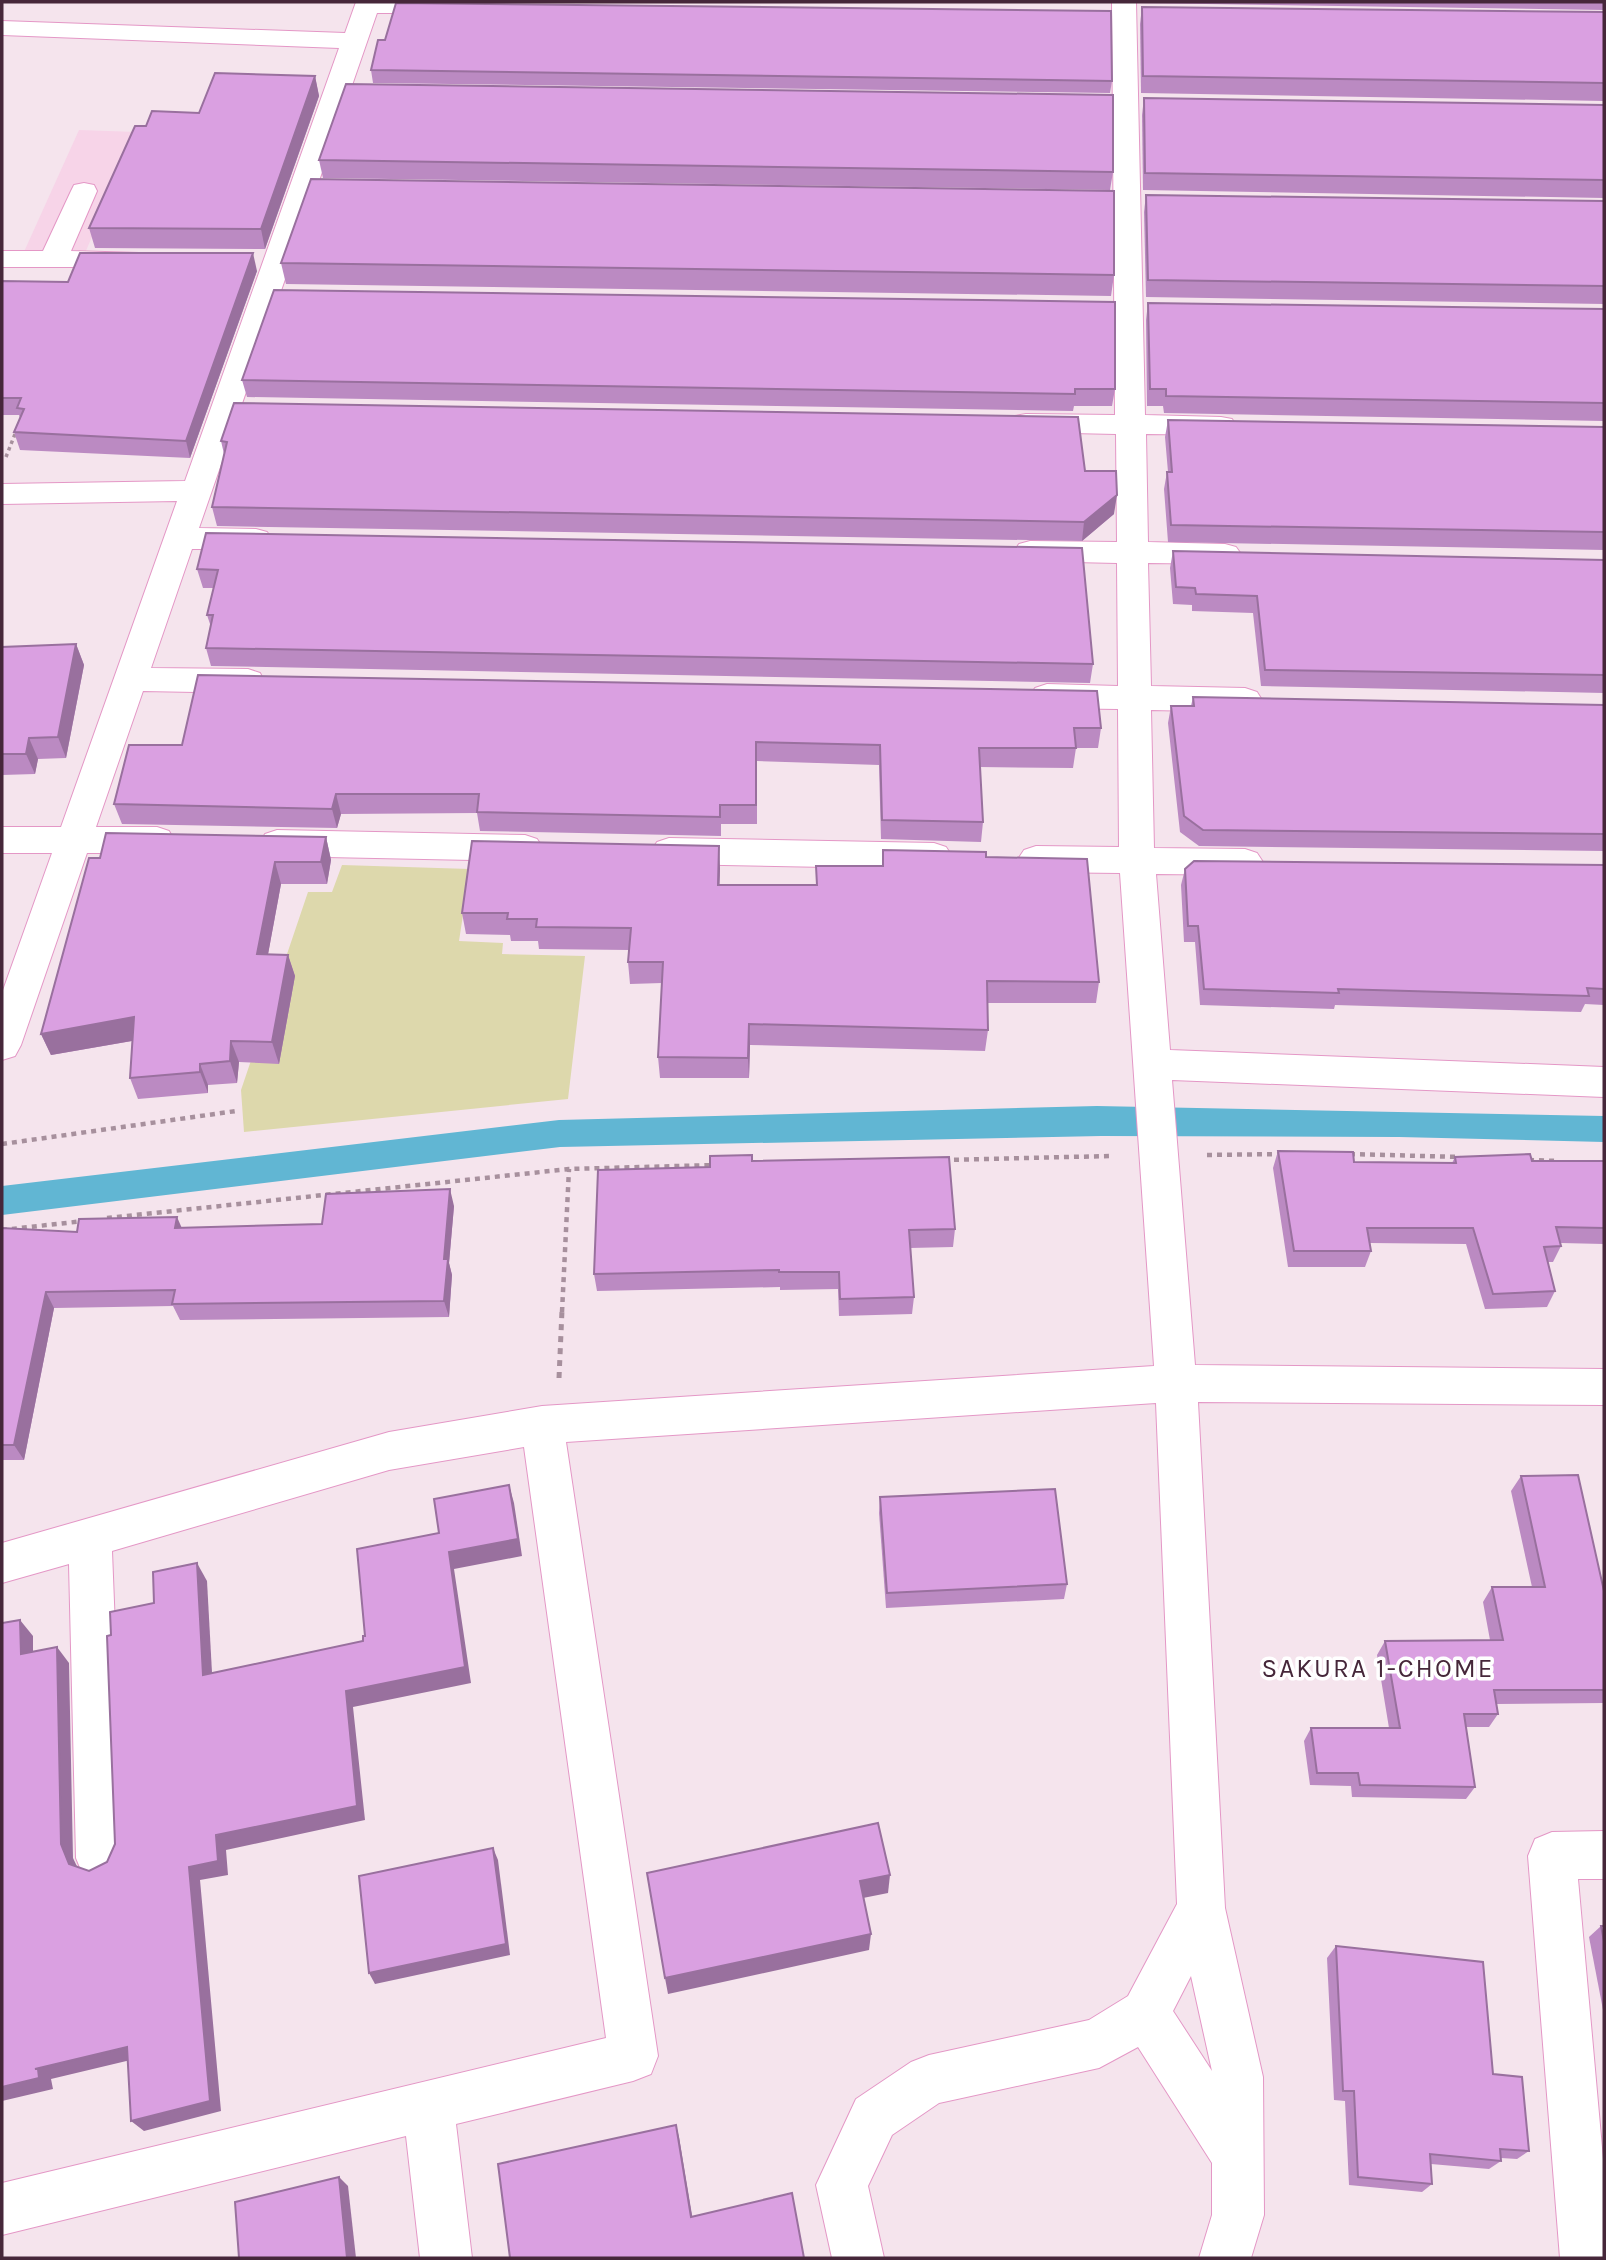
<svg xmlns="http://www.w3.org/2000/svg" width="1606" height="2260" font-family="Karla,sans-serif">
<rect width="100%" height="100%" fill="#f5e4ed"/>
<!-- built -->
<path fill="#f7d4e8" d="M79 130 137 132 85 253 23 254Z"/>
<!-- green -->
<path fill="#ddd8ac" d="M342 865 470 869 459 941 503 943 502 954 585 956 568 1099 244 1132 241 1090 308 892H332Z"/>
<!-- water -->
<path fill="#61b6d3" d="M1097 1106 1604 1116V1142L1399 1137 1101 1136 560 1147 2 1215V1186L559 1120Z"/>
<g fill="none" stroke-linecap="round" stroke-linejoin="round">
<defs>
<g id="minor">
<path d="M356 2H456L459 6 456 11 447 13H377L199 528 256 529 267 532 272 539 267 546 256 549H192L151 668 248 669 260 673 264 681 260 689 248 693 143 691 96 827H157L169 831 174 840 169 849 157 853H87L21 1045 15 1056 2 1060V993L52 853H2V827H61L177 501 2 504V484L185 481 339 48 2 35V21L345 33Z"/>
<path d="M1112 2H1136L1145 415 1221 417 1232 419 1236 426 1232 433 1221 435 1146 434 1148 542 1225 544 1236 547 1241 554 1236 561 1225 564 1148 563 1151 686 1245 688 1257 692 1262 700 1257 708 1245 712 1151 710 1154 848 1245 849 1257 853 1263 862 1257 871 1245 875 1156 874 1170 1050 1604 1067V1097L1172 1080 1195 1365 1604 1369V1405L1198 1402 1225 1908 1263 2077 1264 2215 1251 2258H1199L1212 2215V2163L1138 2047 1099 2068 939 2103 892 2135 868 2186 884 2258H832L816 2185 856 2099 911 2062 929 2055 1089 2020 1128 1996 1177 1904 1156 1403 566 1442 658 2056 651 2074 633 2081 456 2124 472 2258H420L406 2136 2 2235V2183L606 2038 524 1447 389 1470 112 1551 124 1858 117 1875 100 1882 83 1875 76 1858 69 1564 2 1583V1543L389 1432 542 1406 1154 1366 1120 873 1036 872 1024 868 1018 859 1024 850 1036 846 1119 847 1118 709 1047 708 1035 704 1030 696 1035 688 1047 684 1118 686 1117 563 1030 561 1019 558 1014 551 1019 544 1030 541 1117 542 1116 434 1026 432 1015 430 1011 423 1015 416 1026 414 1115 415ZM1191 1976 1212 2071 1173 2011Z"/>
<path d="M84 183 94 185 97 191 71 251 139 253 143 259 139 265 129 267H2V251H43L71 191 74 185Z"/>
<path d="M277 830 525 835 537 839 543 848 537 857 525 861 277 856 265 852 260 843 265 834Z"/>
<path d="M669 838 934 843 946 847 952 856 946 865 934 869 669 864 657 860 651 851 657 842Z"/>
<path d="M1604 1831V1879H1578L1604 2170V2258H1560L1528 1856 1535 1839 1552 1832Z"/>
</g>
</defs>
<!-- minor casing -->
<use href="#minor" stroke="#e497c6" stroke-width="2"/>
<!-- path-far2 -->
<path stroke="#a7909d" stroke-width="3.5" stroke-dasharray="3.5 3.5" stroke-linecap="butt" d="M6 457 17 429"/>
<!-- path-far1 -->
<g stroke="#a7909d" stroke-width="4.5" stroke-dasharray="5 5" stroke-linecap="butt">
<path d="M2 1144 236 1111"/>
<path d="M1350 1154 1460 1157"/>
<path d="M1207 1155 1282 1154"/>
<path d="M944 1160 1110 1156"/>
<path d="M1529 1160 1558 1161"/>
<path d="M107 1218 569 1169 715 1165"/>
<path d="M2 1230 84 1221"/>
<path d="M562 1312 569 1169"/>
</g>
<!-- path -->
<path stroke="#a7909d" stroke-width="5" stroke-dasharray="6 6" stroke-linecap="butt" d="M559 1378 562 1310"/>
<!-- minor -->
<use href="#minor" fill="#fff" fill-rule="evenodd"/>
</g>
<!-- wall -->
<g fill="#bb8ac2">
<path d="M830 2H1110L1109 3Z"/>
<path d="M1138 2H1604V10L1139 3Z"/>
<path d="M1142 7 1604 12V101L1141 93 1140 24Z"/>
<path d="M371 70 1112 81 1110 93 373 83Z"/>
<path d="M315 76 319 96 265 249 95 248 89 228 146 126 199 113Z"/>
<path d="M1144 98 1604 105V198L1143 190 1142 115Z"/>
<path d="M319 160 1113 172 1110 190 323 178Z"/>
<path d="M1146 195 1604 201V304L1146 297 1144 212Z"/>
<path d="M281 263 1114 275 1111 296 286 284Z"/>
<path d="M257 271 190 458 20 450 14 432 20 418 19 415H2V281L68 282Z"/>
<path d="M1148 303 1604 309V421L1164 413 1163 406H1147L1146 320Z"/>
<path d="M242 380 1115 389 1112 406H1074L1073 411 247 397Z"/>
<path d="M1168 420 1604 427V550L1168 542 1164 489 1167 472H1168L1165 437Z"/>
<path d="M221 441 1085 471 1114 514 1082 541 217 526 212 507 224 454Z"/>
<path d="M206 533 1093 664 1090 683 211 666 206 648 211 627 207 615 214 588H203L197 569Z"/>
<path d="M1173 551 1604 560V693L1261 686 1253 613 1192 611V605L1173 604 1170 568Z"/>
<path d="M76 644 84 665 66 758 38 759 35 774 2 775V647Z"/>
<path d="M198 675 1101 728 1098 748H1076L1073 768 980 767 983 822 981 842 881 839 879 765 757 761V824H721V836L480 831 477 813 341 814 337 828 122 824 114 804 182 745Z"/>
<path d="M1193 697 1604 705V851L1199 846 1180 832 1168 723 1171 706H1191Z"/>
<path d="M326 837 331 860 327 884H281L268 954 288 955 295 976 279 1064 239 1062 237 1083 208 1085V1093L138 1099 130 1078 132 1041 51 1055 41 1034 100 858Z"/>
<path d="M883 850 986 857 1099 982 1096 1003H987L988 1030 985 1051 750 1045 749 1078H660L658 1057 662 983 630 984 628 962 629 950 539 949 538 941H511L510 935 466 934 462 913 720 868 719 885H816V866H882Z"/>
<path d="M1604 865V1005L1585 1004 1581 1012 1335 1005 1334 1009 1200 1005 1195 942H1184L1181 885 1185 869Z"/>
<path d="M1278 1151 1354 1162 1452 1163 1455 1157 1532 1161H1604V1244L1561 1243V1246L1553 1262H1548L1555 1291 1547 1307 1485 1309 1466 1244 1370 1243 1371 1251 1365 1267H1288L1273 1168Z"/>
<path d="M752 1161 955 1229 953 1247 910 1248 914 1297 912 1314 839 1316 838 1289 780 1290V1287L597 1291 594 1274 710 1167Z"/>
<path d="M454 1206 449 1263 452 1275 449 1317 180 1320 173 1306 54 1308 24 1460H2V1228L77 1232 182 1228 322 1224Z"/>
<path d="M1521 1476 1604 1591V1703L1496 1704 1498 1714 1489 1727H1466L1475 1787 1466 1799 1352 1797 1351 1786 1310 1785 1304 1741 1311 1728H1389L1377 1655 1385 1641 1490 1640 1483 1602 1492 1587H1532L1511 1491Z"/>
<path d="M880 1497 1067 1584 1064 1599 886 1608 879 1513Z"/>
<path d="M1601 1926H1604V2015L1589 1937Z"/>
<path d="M1336 1946 1493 2074 1529 2151 1517 2159 1501 2158V2161L1489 2169 1431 2164 1432 2184 1422 2192 1349 2185 1345 2101 1334 2100 1327 1958Z"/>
</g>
<!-- shaded-wall -->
<g fill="#99709e">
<path d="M315 76 319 96 265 249 261 229Z"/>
<path d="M253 253 257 271 190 458 186 441Z"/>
<path d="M1117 495 1114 514 1082 541 1084 522Z"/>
<path d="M76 644 84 665 66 758 58 737Z"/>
<path d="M29 738 38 759 35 774 26 754Z"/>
<path d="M336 794 341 814 337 828 332 809Z"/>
<path d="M326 837 331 860 327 884 321 862Z"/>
<path d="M719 846 720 868 719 906 718 885Z"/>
<path d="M275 862 281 884 264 976 257 954Z"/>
<path d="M288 955 295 976 279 1064 272 1042Z"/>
<path d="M134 1017 143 1039 51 1055 41 1034Z"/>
<path d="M749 1024 750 1045 749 1078 748 1058Z"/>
<path d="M231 1041 239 1062 237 1083 230 1061Z"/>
<path d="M200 1064 208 1085V1093L200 1072Z"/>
<path d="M450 1189 454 1206 449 1263 452 1275 449 1317 444 1301V1259Z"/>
<path d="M177 1217 184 1233 175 1228Z"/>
<path d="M46 1292 54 1308 24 1460 14 1445Z"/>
<path d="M509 1485 514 1503 522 1556 454 1569 471 1683 353 1707 365 1820 226 1850 228 1875 200 1880 221 2111 144 2131 131 2121 189 1867 346 1691 449 1552Z"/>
<path d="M197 1563 207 1581 213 1691 203 1675Z"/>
<path d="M20 1620 33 1636V1671L21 1654Z"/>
<path d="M57 1647 69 1663 73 1858 82 1877 69 1864 61 1844Z"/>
<path d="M493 1848 498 1860 510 1955 375 1984 369 1973Z"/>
<path d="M890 1875 888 1893 858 1899 860 1881Z"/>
<path d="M871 1934 869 1950 668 1994 665 1978Z"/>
<path d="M127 2047 139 2058 51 2079 53 2089 2 2101V2087L35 2069Z"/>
<path d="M676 2125 679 2137 694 2227 691 2217Z"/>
<path d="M339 2177 348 2186 356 2258H347Z"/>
</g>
<!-- building -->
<g fill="#daa0e1" stroke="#99709e" stroke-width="2">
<path d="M396 3 1111 11 1112 81 371 70 378 40H385Z"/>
<path d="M1142 7 1604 12V83L1143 76Z"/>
<path d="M215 73 315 76 261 229 89 228 135 126H146L152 111 199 113Z"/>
<path d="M346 84 1113 95V172L319 160Z"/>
<path d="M1144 98 1604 105V180L1145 173Z"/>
<path d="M311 179 1114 191V275L281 263Z"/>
<path d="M1146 195 1604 201V286L1148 280Z"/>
<path d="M80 253H253L186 441 14 432 24 409 17 408 21 398H2V281L68 282Z"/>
<path d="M274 290 1115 302V389H1075V394L242 380Z"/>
<path d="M1148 303 1604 309V403L1166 396V389H1150Z"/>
<path d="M234 403 1078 417 1085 471H1116L1117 495 1084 522 212 507 227 442 221 441Z"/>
<path d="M1168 420 1604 427V532L1171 525 1167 472H1172Z"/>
<path d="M206 533 1082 548 1093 664 206 648 213 615H207L218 570 197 569Z"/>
<path d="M1173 551 1604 560V675L1265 670 1257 596 1196 594 1195 588 1176 587Z"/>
<path d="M76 644 58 737 29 738 26 754H2V647Z"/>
<path d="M198 675 1097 691 1101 728H1074L1076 748H979L983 822 882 820 880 745 756 742V805H720V817L477 812 479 794H336L332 809 114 804 129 745H182Z"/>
<path d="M1193 697 1604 705V834L1203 830 1184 816 1171 706H1194Z"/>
<path d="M106 833 326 837 321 862H275L257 954 288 955 272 1042 231 1041 230 1061 200 1064V1072L130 1078 134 1017 41 1034 89 858H100Z"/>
<path d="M472 841 719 846 718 885H817L816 866H883V850L986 852V857L1087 859 1099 982 987 981 988 1030 749 1024 748 1058 658 1057 663 962H628L631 928 536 927 537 919H507L508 913H462Z"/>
<path d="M1194 861 1604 865V989L1587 988 1589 996 1338 989 1339 993 1204 989 1198 926H1188L1185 869Z"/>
<path d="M1278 1151 1353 1152 1354 1162 1456 1163 1455 1157 1530 1154 1532 1161H1604V1228L1556 1227 1561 1246 1544 1247 1555 1291 1493 1294 1473 1228H1367L1371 1251H1294Z"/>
<path d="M752 1155V1161L949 1157 955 1229 909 1230 914 1297 840 1299 839 1272H779V1270L594 1274 598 1170 710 1167V1156Z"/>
<path d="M450 1189 444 1259H448L444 1301 172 1304 175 1290 46 1292 14 1445H2V1228L77 1232 79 1219 177 1217 175 1228 322 1224 326 1194Z"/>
<path d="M1578 1475 1604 1591V1690H1494L1498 1714H1464L1475 1787 1360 1785 1358 1773H1317L1311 1728H1400L1385 1641 1503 1640 1492 1587H1545L1521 1476Z"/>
<path d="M509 1485 518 1539 449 1552 465 1667 346 1691 357 1806 216 1835 218 1861 189 1867 210 2101 131 2121 127 2047 35 2069H38L39 2078 2 2087V1623L20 1620 21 1654 57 1647 61 1844 69 1864 89 1871 107 1862 115 1844 107 1636 111 1635 110 1612 154 1603 153 1572 197 1563 203 1675 363 1641V1636H365L357 1549 439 1533 434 1499Z"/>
<path d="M1055 1489 1067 1584 887 1593 880 1497Z"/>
<path d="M878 1823 890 1875 860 1881 871 1934 665 1978 647 1873Z"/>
<path d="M493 1848 506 1944 369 1973 359 1876Z"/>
<path d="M1601 1926H1604V1941Z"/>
<path d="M1336 1946 1483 1962 1493 2074 1522 2077 1529 2151 1500 2149 1501 2161 1430 2154 1432 2184 1358 2177 1354 2091H1343Z"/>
<path d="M676 2125 691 2217 792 2193 804 2258H510L498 2164Z"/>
<path d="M339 2177 347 2258H239L235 2202Z"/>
</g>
<g text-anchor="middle" stroke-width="7" stroke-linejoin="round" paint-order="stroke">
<!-- neighbourhood labels -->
<g font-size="26" letter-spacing="2" fill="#46273a" stroke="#fff">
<text x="1378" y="1677">SAKURA 1-CHOME</text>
</g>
</g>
<!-- border -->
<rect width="1606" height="2260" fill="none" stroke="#46273a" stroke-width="7"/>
</svg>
